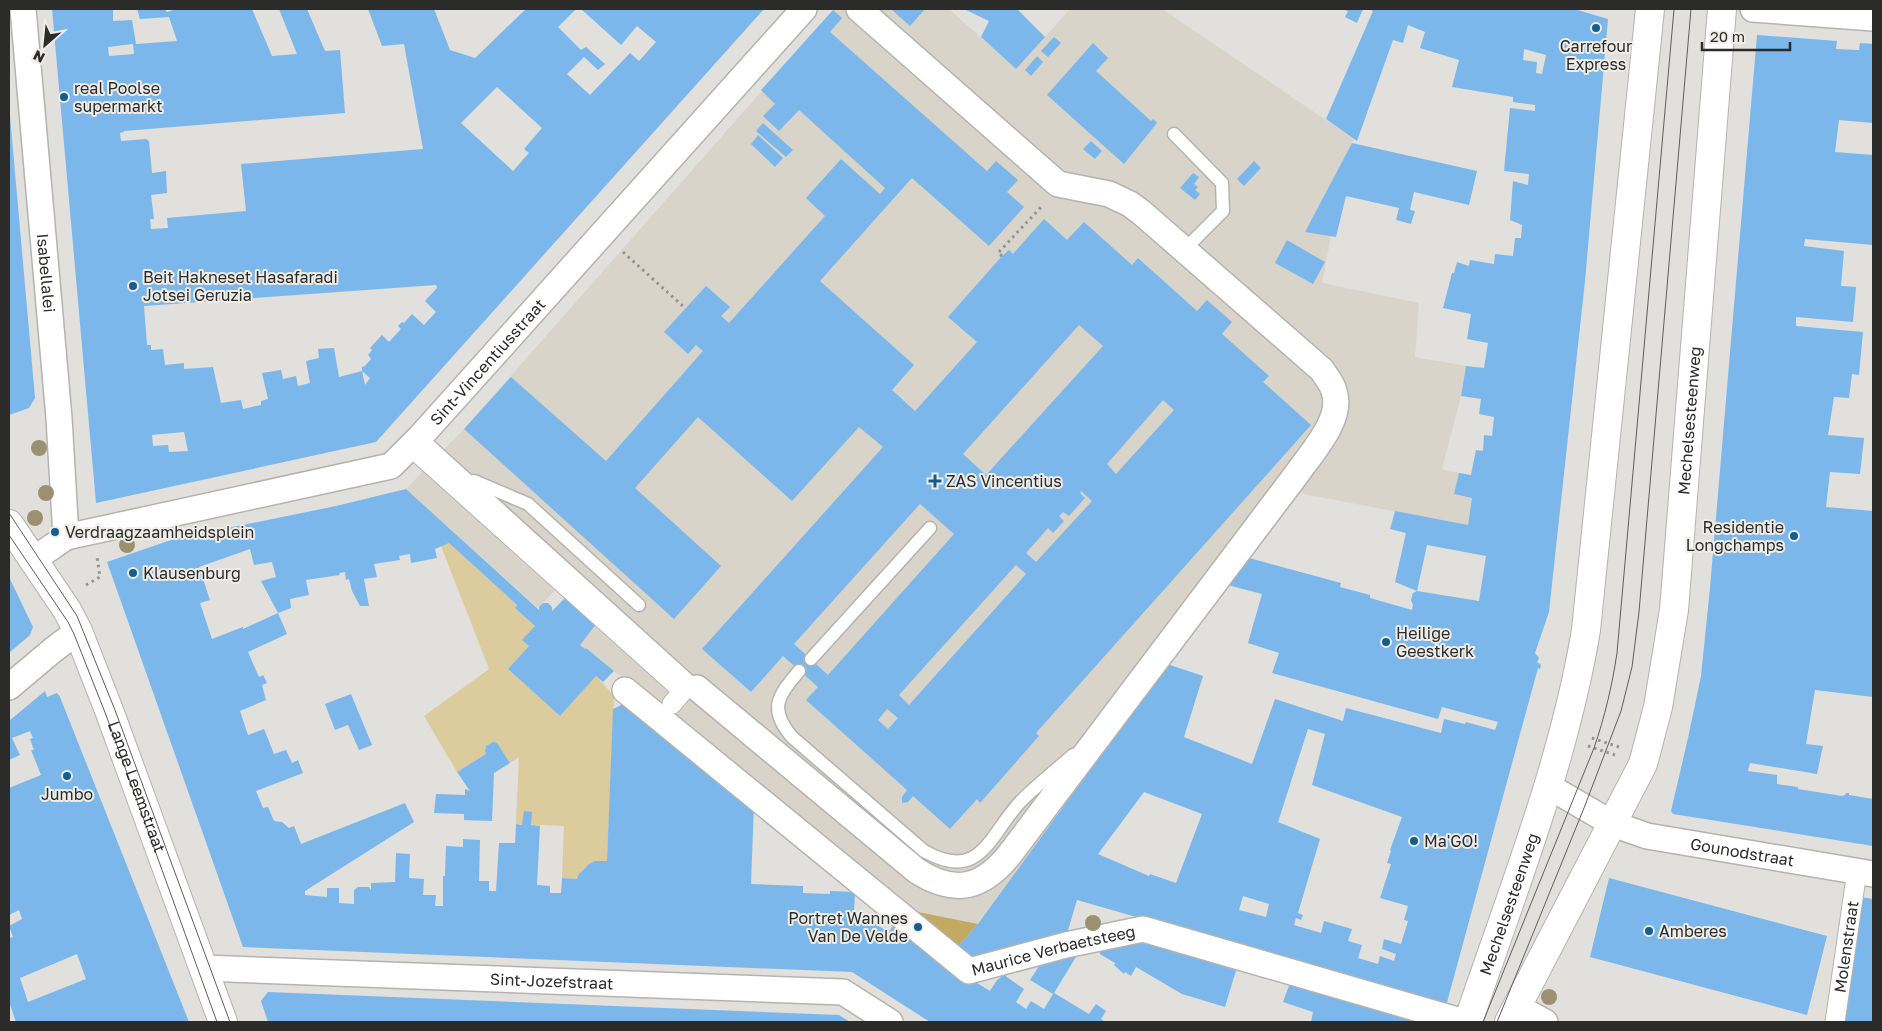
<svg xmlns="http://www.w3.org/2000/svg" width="1882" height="1031" font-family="'Golos Text',sans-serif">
<rect width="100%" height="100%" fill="#e1e0dc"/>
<!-- built -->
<path fill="#d8d4c9" d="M834 9H949L1016 69 1070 9H1162L1354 139 1306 231 1331 236 1322 283 1419 303 1415 357 1466 366 1461 396 1442 469 1459 473 1454 494 1472 498 1468 525 1287 491 1167 664 978 924 956 949 586 648 585 649 580 645 597 623 558 587 538 608 406 489 464 429Z"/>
<!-- green -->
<path fill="#dbcb9d" d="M449 543 517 605 515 608 535 626 529 646 508 669 560 716 596 676 614 696 607 861C593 861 583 865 577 879L562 878 564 826 516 824 519 757 510 763 497 744 493 742 486 746 485 751 486 754 457 772 424 716 489 669 441 546Z"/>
<!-- forest -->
<path fill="#c2aa62" d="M908 910 978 924 956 949Z"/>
<!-- building -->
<g fill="#7bb7ea" fill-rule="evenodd">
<path d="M52 9H113V21L132 20 136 44 177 41 169 17 140 19 137 9H165L167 12 177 9H252L272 56 297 54 279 9H307L325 51 340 50 345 113 124 131V132L120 133 121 141 146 139 149 141 152 173 166 171 167 193 151 195 154 219H150L151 229 168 228 167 218 246 211 241 164 423 149 404 44 382 46 368 9H434L450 50 475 58 526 9H576L558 27 581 50 586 47 605 64 598 70 584 57 567 74 590 95 630 53 639 61 656 42 637 26 621 45 581 9H764L376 442 96 503ZM133 44 134 54 109 56 108 47ZM497 87 542 128 524 149 529 153 513 171 461 123ZM436 285 437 288 425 301 436 312 424 325 412 314 404 323 402 322 398 326 401 329 389 342 382 335 370 348 372 350 368 355 371 359 365 366 362 367V371L339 377 334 348 318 349 319 358 306 361 310 383 298 386 296 376 283 379 281 370 262 373 268 399 261 401V405L243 409 241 400 221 403 213 367 184 369V363L165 365 163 349 151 350V345H147L144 306ZM362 371 370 378 365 385ZM184 432 188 451 169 452 168 445 153 446 152 435Z"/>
<path d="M891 9H925L910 26Z"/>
<path d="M964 9H1017L1045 37 1016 69 981 37 989 21Z"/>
<path d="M1342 9H1363L1357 23 1345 17 1348 11Z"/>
<path d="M1369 9H1574L1608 19 1585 281 1552 584 1549 612 1535 653 1539 658 1537 662 1541 665 1540 669 1538 668 1446 1006 1077 900 1066 937 971 961 956 949 978 924 1167 664 1203 676 1184 737 1252 764 1275 699 1343 721 1346 708 1441 733 1444 719 1465 724 1466 722 1495 730 1498 722 1442 707 1438 719 1272 673 1279 653 1248 643 1262 594 1224 584 1242 556 1341 583 1340 587 1370 595V598L1412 610 1413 605 1411 600 1413 593 1417 591 1479 601 1486 556 1427 545 1417 591 1395 582 1406 533 1390 529 1395 511 1468 525 1472 498 1454 494 1459 473 1471 475 1476 450 1483 451 1484 435 1492 436 1494 417 1479 414 1481 399 1461 396 1466 366 1484 368 1488 343 1467 339 1471 314 1443 308 1452 273H1454L1457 262 1469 266 1470 260 1494 264 1495 254 1513 256 1515 238H1521L1522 225 1510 220 1513 181 1528 185 1529 174 1504 171 1510 108 1535 111V105L1513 102V97L1452 87 1459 60 1420 48 1425 32 1408 25 1403 43 1393 40 1357 141 1326 119 1373 11ZM1524 49 1546 55 1542 74 1536 73 1537 62 1523 60ZM1308 729 1325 734 1312 785 1402 817 1390 850 1391 851 1387 863 1391 864 1380 898 1408 906 1404 920 1408 921 1401 944 1384 939 1382 949 1396 954 1394 961 1380 956 1378 964 1358 958 1362 945 1348 941 1352 929 1324 921 1321 933 1294 925 1296 918 1301 920 1303 915 1298 913 1320 839 1278 822ZM1144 792 1202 814 1176 883 1150 874 1149 876 1098 854ZM1243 896 1269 904 1266 917 1239 910Z"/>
<path d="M833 10 842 18 830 32 987 171 996 161 1018 180 1007 192 1024 207 989 246 912 178 820 281 914 365 892 390 915 411 977 342 948 317 1002 256 1009 250 1013 254 1044 219 1067 240 1084 222 1132 265 1138 258 1197 311 1207 300 1232 322 1222 334 1269 376 1263 382 1311 425 1036 733 1039 736 980 803 977 799 950 829 913 796 908 802 902 803V797L907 790 806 700 818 687 783 656 751 692 702 649 883 447 859 427 792 501 698 417 635 488 721 566 674 619 464 429 511 377 606 461 703 351 696 345 688 354 664 332 706 286 730 307 721 316 729 323 825 216 806 198 841 159 880 194 885 188 799 110 779 131 763 116 775 104 761 90ZM1079 325 1103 346 986 475 963 454ZM1163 400 1174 410 1116 474 1107 464ZM1081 491 1092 501 1036 562 1026 553 1048 528 1053 533 1064 521 1059 516 1063 512 1069 516 1085 498 1080 493ZM920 504 954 534 828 675 794 644ZM1016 565 1026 574 909 705 899 695ZM887 709 898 718 888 729 878 720Z"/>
<path d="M1757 35 1837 41 1836 49 1859 50 1860 43 1873 44V123L1839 120 1835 152 1873 155V245L1805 239 1804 246 1844 251 1841 286 1856 287 1853 322 1796 317V326L1863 332 1859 375 1852 374 1849 398 1834 397 1828 435 1864 438 1860 474 1830 472 1826 507 1873 511V697L1815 690 1806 744 1823 746 1817 774 1750 763 1748 771 1777 775V784L1798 787V789L1842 796 1845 795 1846 793H1849V795L1873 799V846L1673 814 1671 811 1688 738 1701 676 1710 588Z"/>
<path d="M1054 37 1061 43 1048 57 1041 51Z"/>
<path d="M1093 43 1108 58 1096 71 1151 121 1153 119 1157 123 1124 164 1047 95Z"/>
<path d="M1037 56 1043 62 1031 76 1025 70Z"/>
<path d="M10 116 35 398 29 408 9 415V117Z"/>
<path d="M763 123 793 150 786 157 756 131Z"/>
<path d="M758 135 783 158 775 167 751 144Z"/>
<path d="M1091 141 1102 151 1095 159 1083 149Z"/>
<path d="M1352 143 1477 171 1469 205 1414 192 1410 210 1415 211 1411 224 1396 220 1399 208 1346 196 1336 237 1305 232Z"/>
<path d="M1254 161 1261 168 1244 186 1237 179Z"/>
<path d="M1193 173 1199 177 1194 184 1198 187 1195 190 1200 194 1195 200 1180 188Z"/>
<path d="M1287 240 1325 262 1313 284 1275 263Z"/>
<path d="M406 489 539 610V607L543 603H548L552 607V611L567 596 597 623 580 645 585 649 586 648 614 671 603 682 596 676 560 716 508 669 529 646 522 640 535 626 515 608 517 605 449 543 435 549 437 558 411 563 410 554 399 556 400 560 374 564 377 577 364 579 369 606H360L352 591 349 579 346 580 345 572 339 573 340 575 306 580 309 595 290 599 291 608 278 613 261 581 276 577 272 562 254 565 250 549 199 567 210 600 200 603 212 639 243 627V629L278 613 287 634 248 652 259 677 263 675 267 683 262 685 266 700 240 711 248 735 264 729 274 754 286 750 292 763 298 760 303 773 256 791 263 808 268 807 274 821 282 822 289 828 294 826 301 844 405 803 414 822 305 891V895L327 897V888H339V903L354 904V890L358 887H369L371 890V883L395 882 396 853 410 854 409 878 424 879 423 895H436L435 906H443V876H445L446 846 463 847V839L480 840 479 881H489V891H496L499 843H515L516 824 522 825 524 811 532 812 531 825 540 826 537 885 550 886V893H561L562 878 577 879 579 874 589 864 595 861H607L613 709 629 701 754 804 751 884 803 886V893L830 894V891L855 892 854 912 889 932 897 919 969 978 990 991 997 980 1004 975 1024 989 1016 1002 1026 1009 1031 1001 1044 1009 1053 994 1030 980 1043 960 1079 952 1054 993 1089 1014 1096 1004 1106 1011 1101 1019 1105 1022H930L852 972 243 947 107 562 174 539 336 506Z"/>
<path d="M9 577 33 627 30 635 9 653Z"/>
<path d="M45 691 47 697 57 693 60 697 189 1022H16L9 1002V938L13 937 9 926 22 919 19 910 9 915V788L41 775 31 750H34L30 739 33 738 30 731 12 738 20 755 9 760V721ZM77 954 86 979 28 1002 20 978Z"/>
<path d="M351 694 372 745 359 750 348 725 335 730 325 704Z"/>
<path d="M493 742 497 743 510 763 494 773 492 821 464 820V814L434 813 436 794 465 795V789L470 791 457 772 486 754 485 751 486 746Z"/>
<path d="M1609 878 1827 936 1807 1015 1590 957Z"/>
<path d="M1861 897 1873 899V1022H1840Z"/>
<path d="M1153 942 1237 967 1225 1007 1182 994 1136 967 1131 976 1125 972 1124 974 1114 965 1115 963 1100 954 1099 947 1116 944Z"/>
<path d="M1290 983 1417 1022H1311L1313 1012 1283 1002Z"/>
<path d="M268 992 839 1015 850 1022H268L261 1001Z"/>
</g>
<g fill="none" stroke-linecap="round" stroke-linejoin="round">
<defs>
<g id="service">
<path d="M1174 134 1222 183 1223 211 1184 250"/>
<path d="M420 437 697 688"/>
<path d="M474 481 528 504 639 605"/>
<path d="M811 659 930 528"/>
<path d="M799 671C778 696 768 709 792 737L924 851C981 883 989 835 1021 801 1037 785 1056 770 1073 755"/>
</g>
<g id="pedestrian">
<path d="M410 446 683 691 672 704"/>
<path id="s1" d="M1835 1022 1857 871"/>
</g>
<g id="minor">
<path id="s2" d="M23 9 59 418 66 537"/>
<path d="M1753 9 1873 18"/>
<path id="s3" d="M33 560 66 537 391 466 420 437 804 9"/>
<path d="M9 687 53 650 78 631"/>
<path d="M697 688 917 871C955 895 982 889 1010 854L1296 475C1311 453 1344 419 1334 391 1332 383 1326 377 1322 370L1142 213 1130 204 1109 194 1058 184 859 9"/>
<path id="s4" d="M625 690 969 971 1066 945 1143 929 1464 1022"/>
<path id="s5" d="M1548 786 1613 824 1647 836 1873 874"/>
<path id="s6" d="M203 968 843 992 890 1022"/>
<path d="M1517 1007 1545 1022"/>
</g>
<g id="tertiary">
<path id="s7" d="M9 524 67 610 78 631 110 713 223 1022"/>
</g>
<g id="secondary">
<path id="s8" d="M1468 1022C1511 895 1564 763 1586 630L1650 9"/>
<path id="s9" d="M1509 1022 1643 764 1658 707 1674 610 1722 9"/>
</g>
</defs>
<!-- service casing -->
<use href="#service" stroke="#b4b3b0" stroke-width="15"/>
<!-- pedestrian casing -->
<use href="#pedestrian" stroke="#b4b3b0" stroke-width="21"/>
<!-- minor casing -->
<use href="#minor" stroke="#b4b3b0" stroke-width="28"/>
<!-- tertiary casing -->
<use href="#tertiary" stroke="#b4b3b0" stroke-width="30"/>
<!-- secondary casing -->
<use href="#secondary" stroke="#b4b3b0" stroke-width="30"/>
<!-- path -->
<g stroke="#949390" stroke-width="3" stroke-dasharray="2.5 4" stroke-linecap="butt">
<path d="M623 252 685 308"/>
<path d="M1002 256 998 253 1042 206"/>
<path d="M86 585 100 577 97 557"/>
<path d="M1592 738 1619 747"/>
<path d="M1588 746 1615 755"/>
</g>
<!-- service -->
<use href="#service" stroke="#fff" stroke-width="12"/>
<!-- pedestrian -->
<use href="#pedestrian" stroke="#fff" stroke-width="19"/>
<!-- minor -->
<use href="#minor" stroke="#fff" stroke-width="25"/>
<!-- tertiary -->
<use href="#tertiary" stroke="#fff" stroke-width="28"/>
<!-- secondary -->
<use href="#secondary" stroke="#fff" stroke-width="28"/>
<!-- tram -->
<g stroke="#5e5e5b" stroke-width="1">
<path d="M9 513 77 616 115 710 230 1022"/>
<path d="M9 535 68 622 74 634 106 715 217 1022"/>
<path d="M1483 1022 1594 748C1605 716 1612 686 1617 653L1674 9"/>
<path d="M1497 1022 1584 808 1621 711 1632 667 1639 612 1691 9"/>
</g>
</g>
<!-- trees -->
<g fill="#9b9171">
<circle cx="39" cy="448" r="8"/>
<circle cx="46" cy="493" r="8"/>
<circle cx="35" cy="518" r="8"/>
<circle cx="127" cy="545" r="8"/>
<circle cx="1093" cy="923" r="8"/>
<circle cx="1549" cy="997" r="8"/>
</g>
<!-- markers -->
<g fill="#125e91" stroke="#eeede9" stroke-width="2">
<circle cx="1596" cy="28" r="5"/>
<circle cx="64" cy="97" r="5"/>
<circle cx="133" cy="286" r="5"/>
<path d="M932.5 473.5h5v5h5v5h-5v5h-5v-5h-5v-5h5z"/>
<circle cx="55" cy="532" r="5"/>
<circle cx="1794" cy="536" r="5"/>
<circle cx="133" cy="573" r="5"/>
<circle cx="1386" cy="642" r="5"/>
<circle cx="67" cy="776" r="5"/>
<circle cx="1414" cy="841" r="5"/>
<circle cx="918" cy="927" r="5"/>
<circle cx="1649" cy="931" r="5"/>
</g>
<g text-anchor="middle" stroke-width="4" stroke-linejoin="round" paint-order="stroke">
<!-- poi labels -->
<g font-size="16" fill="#2b2b29" stroke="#eeede9" text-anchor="start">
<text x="1596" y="52" text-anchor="middle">Carrefour<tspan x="1596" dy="18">Express</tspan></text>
<text x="74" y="94">real Poolse<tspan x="74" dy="18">supermarkt</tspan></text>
<text x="143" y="283">Beit Hakneset Hasafaradi<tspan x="143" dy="18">Jotsei Geruzia</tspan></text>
<text x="946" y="487">ZAS Vincentius</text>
<text x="1784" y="533" text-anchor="end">Residentie<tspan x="1784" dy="18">Longchamps</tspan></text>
<text x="65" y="538">Verdraagzaamheidsplein</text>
<text x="143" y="579">Klausenburg</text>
<text x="1396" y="639">Heilige<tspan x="1396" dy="18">Geestkerk</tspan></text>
<text x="67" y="800" text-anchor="middle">Jumbo</text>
<text x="1424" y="847">Ma'GO!</text>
<text x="908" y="924" text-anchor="end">Portret Wannes<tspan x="908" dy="18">Van De Velde</tspan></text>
<text x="1659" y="937">Amberes</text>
</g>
<!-- street labels -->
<g font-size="16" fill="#2b2b29" stroke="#eeede9">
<text dy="6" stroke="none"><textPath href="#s2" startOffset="265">Isabellalei</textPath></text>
<text dy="6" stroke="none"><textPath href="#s3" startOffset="515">Sint-Vincentiusstraat</textPath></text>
<text dy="6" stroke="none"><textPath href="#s9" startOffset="638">Mechelsesteenweg</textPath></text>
<text dy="6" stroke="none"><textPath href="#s7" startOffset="294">Lange Leemstraat</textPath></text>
<text dy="6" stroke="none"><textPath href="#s5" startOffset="208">Gounodstraat</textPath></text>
<text dy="6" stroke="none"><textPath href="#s8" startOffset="125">Mechelsesteenweg</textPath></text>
<text dy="6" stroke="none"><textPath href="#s1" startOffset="76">Molenstraat</textPath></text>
<text dy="6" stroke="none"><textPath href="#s4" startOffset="531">Maurice Verbaetsteeg</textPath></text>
<text dy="6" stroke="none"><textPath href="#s6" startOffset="349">Sint-Jozefstraat</textPath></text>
</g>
</g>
<!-- border -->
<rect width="1882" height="1031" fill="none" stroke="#2b2b29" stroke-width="20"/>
<!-- north arrow -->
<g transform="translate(45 45) rotate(207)" stroke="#eeede9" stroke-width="4" paint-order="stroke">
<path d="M0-4L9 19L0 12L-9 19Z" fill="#2b2b29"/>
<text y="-8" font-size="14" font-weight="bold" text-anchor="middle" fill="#2b2b29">N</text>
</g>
<!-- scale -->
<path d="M1702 42v8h88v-8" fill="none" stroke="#2b2b29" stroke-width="2.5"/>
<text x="1710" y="42" font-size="15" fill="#2b2b29" stroke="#eeede9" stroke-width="4" paint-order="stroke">20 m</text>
</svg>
